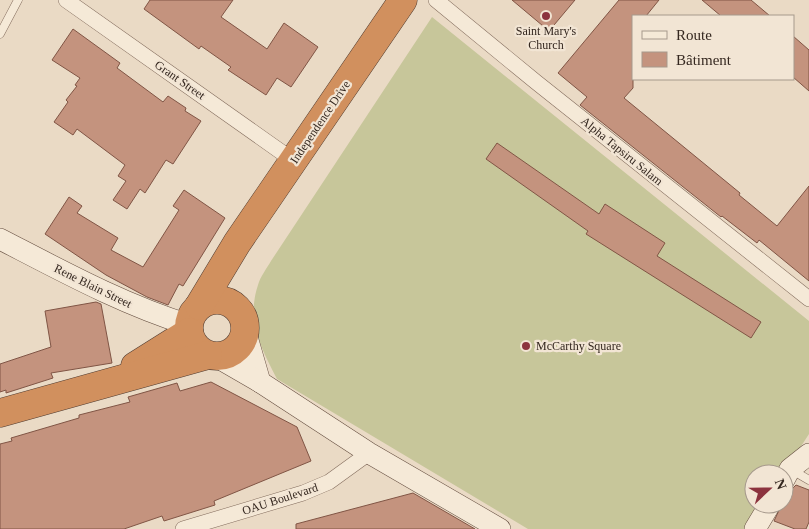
<svg xmlns="http://www.w3.org/2000/svg" width="809" height="529" font-family="Georgia,serif">
<rect width="100%" height="100%" fill="#eadac5"/>
<!-- grass -->
<path fill="#c7c69a" d="M432 17 809 321V434L783 474H754V504H764L748 529H528L277 379C261 348 246 321 258 285 260 277 267 268 271 261Z"/>
<!-- building -->
<g fill="#c4937e" stroke="#805545">
<path d="M150 0H233L221 17 267 49 284 23 318 47 291 87 277 78 266 95 228 70 231 67 201 46 199 49 144 9Z"/>
<path d="M512 0H575L549 31Z"/>
<path d="M619 0H659L646 16H633V88L624 98 740 193 739 195 777 226 809 186V281L759 240 757 243 722 216 721 217 580 105 587 97 558 73Z"/>
<path d="M702 0H751L770 16H721Z"/>
<path d="M73 29 120 63 117 68 163 102 168 96 186 108 185 111 201 121 173 164 166 160 145 193 140 189 127 209 113 200 126 181 118 176 125 165 77 129 73 135 54 122 68 102 66 100 77 86 75 85 80 78 52 60Z"/>
<path d="M793 36 809 50V91L793 77Z"/>
<path d="M497 143 599 214 605 204 665 243 657 256 761 322 751 338 586 234 588 231 486 159Z"/>
<path d="M184 190 225 218 183 286 179 284 168 305 147 297 106 275 45 234 69 197 82 206 77 213 118 238 111 250 143 267 179 210 173 206Z"/>
<path d="M96 302 101 304 112 363 51 373 53 378 6 393V390L0 392V364L51 347 45 311Z"/>
<path d="M211 382 297 427 311 461 214 501 215 505 164 521 162 516 124 529H0V444L12 441 11 438 79 418V415L130 402 128 397 177 383 180 391Z"/>
<path d="M796 485 809 490V522L806 529H795L774 521 782 504H784V492L791 490Z"/>
<path d="M413 493 475 529H296V524Z"/>
</g>
<g fill="none" stroke-linecap="round" stroke-linejoin="round">
<defs>
<g id="lane">
<path d="M0 34 18 0"/>
<path d="M792 470 809 480"/>
</g>
<g id="street">
<path d="M66 0 294 161"/>
<path d="M436 0 536 82 809 299"/>
<path d="M183 529 303 493 329 482 369 453"/>
</g>
<g id="secondary">
<path d="M0 239C62 271 122 304 189 325"/>
<path d="M245 330 260 382"/>
<path d="M215 356 260 382 369 453 500 529"/>
<path d="M784 480 790 469 809 454"/>
<path d="M755 529 770 504"/>
</g>
<g id="highway">
<circle cx="217" cy="328" r="28"/>
<path d="M199 306 237 243 403 0"/>
<path d="M135 366 189 332"/>
<path d="M0 413 208 355"/>
</g>
</defs>
<!-- lane casing -->
<use href="#lane" stroke="#836c5d" stroke-width="9"/>
<!-- street casing -->
<use href="#street" stroke="#836c5d" stroke-width="16"/>
<!-- secondary casing -->
<use href="#secondary" stroke="#654e40" stroke-width="22"/>
<!-- highway casing -->
<use href="#highway" stroke="#513c31" stroke-width="29"/>
<!-- lane -->
<use href="#lane" stroke="#f5e9d7" stroke-width="8"/>
<!-- street -->
<use href="#street" stroke="#f5e9d7" stroke-width="15"/>
<!-- secondary -->
<use href="#secondary" stroke="#f5e9d7" stroke-width="21"/>
<!-- highway -->
<use href="#highway" stroke="#d1905e" stroke-width="28"/>
</g>
<!-- markers -->
<g fill="#8c333e" stroke="#f2e5d4" stroke-width="2">
<circle cx="546" cy="16" r="5"/>
<circle cx="526" cy="346" r="5"/>
</g>
<g text-anchor="middle" stroke-width="4.5" stroke-linejoin="round" paint-order="stroke">
<!-- poi labels -->
<g font-size="12" fill="#34271f" stroke="#f2e5d4">
<text x="546" y="35">Saint Mary's<tspan x="546" dy="14">Church</tspan></text>
<text x="536" y="350" text-anchor="start">McCarthy Square</text>
</g>
<!-- street labels -->
<g font-size="12" fill="#34271f" stroke="#f2e5d4">
<text transform="translate(180 80) rotate(35)" y="4">Grant Street</text>
<text transform="translate(320 122) rotate(-56)" y="4">Independence Drive</text>
<text transform="translate(622 151) rotate(39)" y="4">Alpha Tapsiru Salam</text>
<text transform="translate(93 286) rotate(26)" y="4">Rene Blain Street</text>
<text transform="translate(280 499) rotate(-18)" y="4">OAU Boulevard</text>
</g>
</g>
<!-- legend -->
<rect x="632" y="15" width="162" height="65" fill="#f2e5d4" stroke="#a6998c"/>
<rect x="642" y="31" width="25" height="8" fill="#f5e9d7" stroke="#a6998c"/>
<text x="676" y="40" font-size="15" fill="#34271f">Route</text>
<rect x="642" y="52" width="25" height="15" fill="#c4937e" stroke="#a6998c"/>
<text x="676" y="65" font-size="15" fill="#34271f">Bâtiment</text>
<!-- north arrow -->
<g transform="translate(769 489) rotate(68)"><circle r="24" fill="#f2e5d4" stroke="#a6998c"/>
<path d="M0-4L9 19L0 12L-9 19Z" fill="#8c333e"/>
<text y="-8" font-size="14" font-weight="bold" text-anchor="middle" fill="#34271f">N</text>
</g>
</svg>
